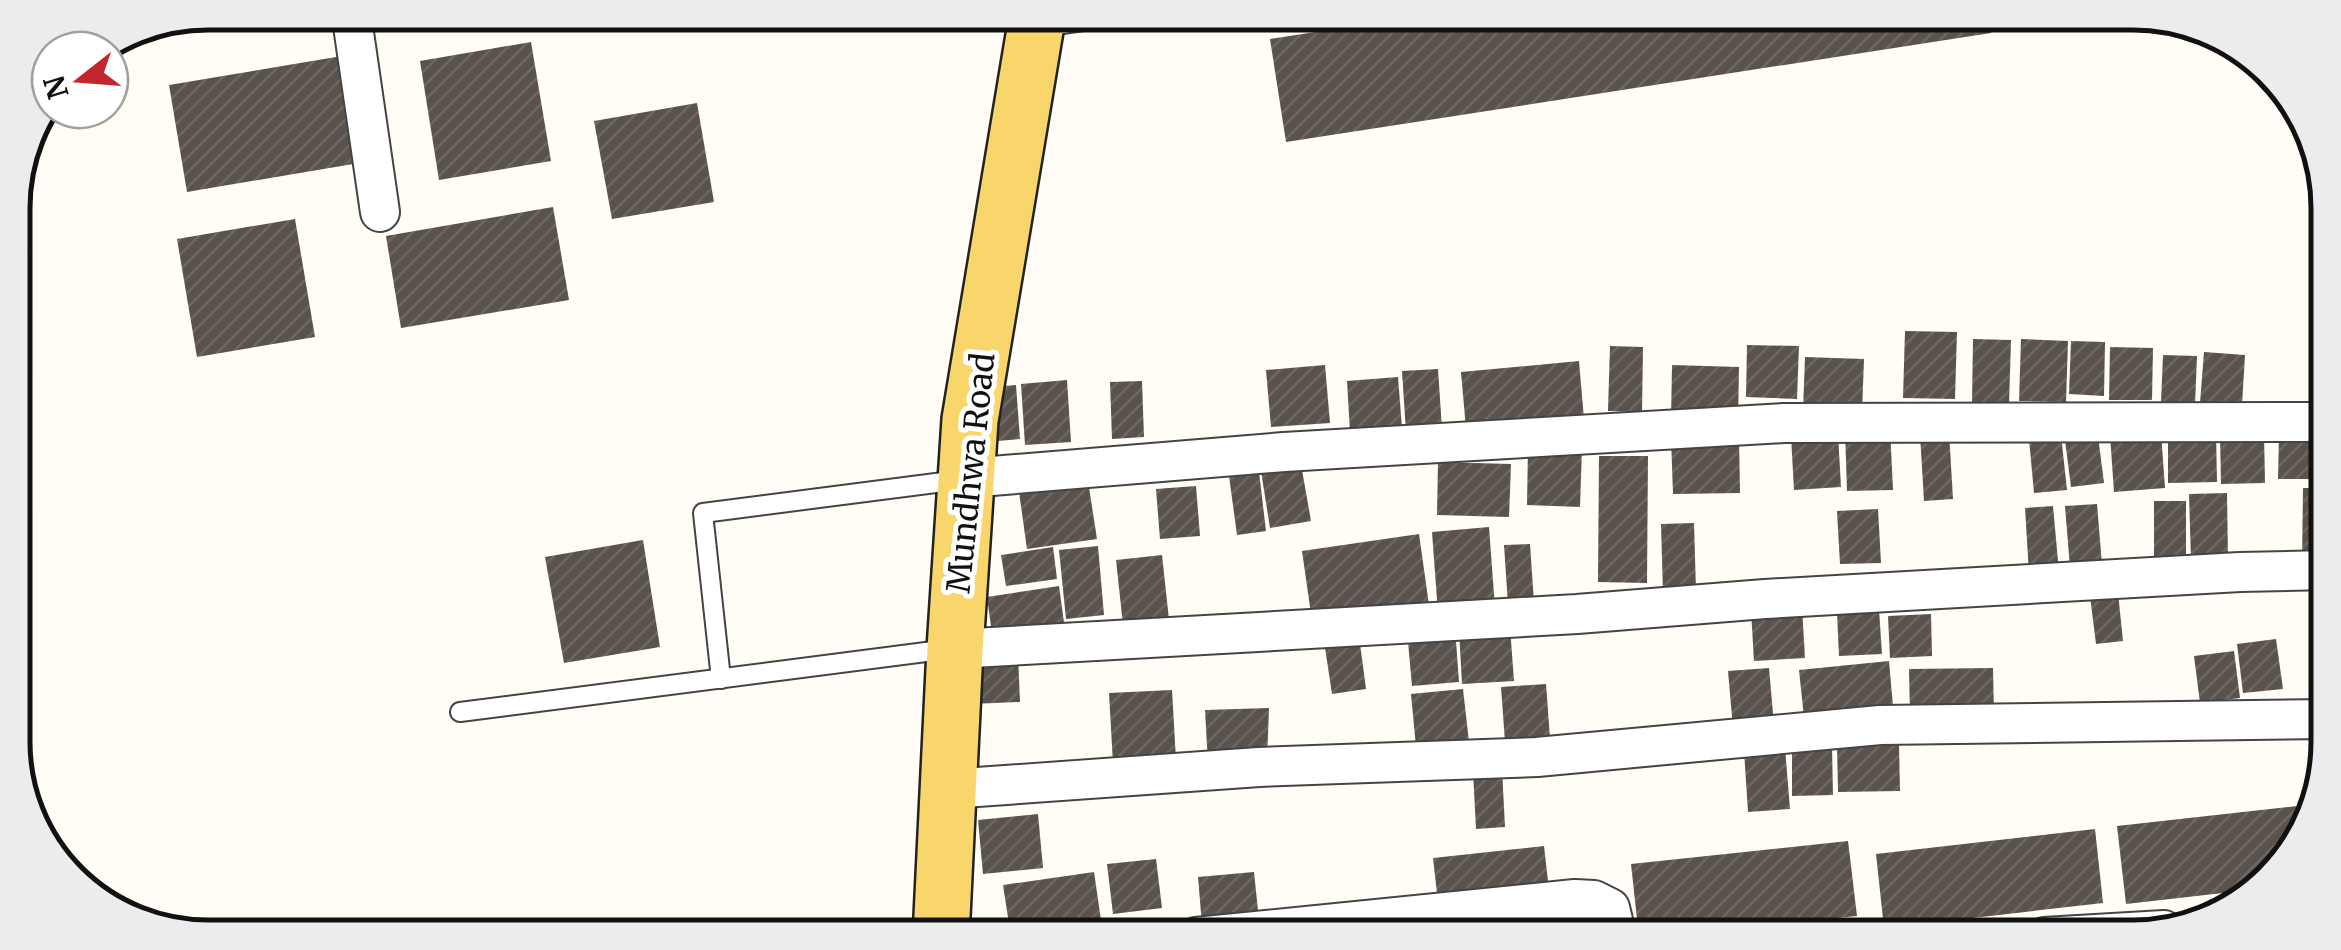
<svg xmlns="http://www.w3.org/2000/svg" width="2341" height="950" font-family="Merriweather,serif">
<defs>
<pattern id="building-hatch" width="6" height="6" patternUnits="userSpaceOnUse" patternTransform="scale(2.5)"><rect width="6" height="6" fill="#5a524d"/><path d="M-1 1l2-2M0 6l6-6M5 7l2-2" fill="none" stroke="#6d6662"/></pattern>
</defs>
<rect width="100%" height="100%" fill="#fffdf5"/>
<!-- building -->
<g fill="url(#building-hatch)">
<path d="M1445 12H1988L1991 33 1286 142 1270 39Z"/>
<path d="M531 42 551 161 439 180 420 61Z"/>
<path d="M342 56 359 163 187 192 169 85Z"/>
<path d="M697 103 714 202 612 219 594 121Z"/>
<path d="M553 207 569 300 401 328 386 236Z"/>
<path d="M295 219 315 337 197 357 177 239Z"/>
<path d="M1905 331 1957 332 1955 399 1903 398Z"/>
<path d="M1973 339 2011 340 2009 405 1972 404Z"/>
<path d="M2021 339 2068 341 2066 402 2019 401Z"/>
<path d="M2071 341 2105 342 2104 396 2069 394Z"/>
<path d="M1747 345 1799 346 1797 399 1746 397Z"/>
<path d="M1610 346 1643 347 1642 412 1608 411Z"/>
<path d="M2110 347 2153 348 2152 400H2109Z"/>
<path d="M2204 352 2245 355 2242 405 2200 403Z"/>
<path d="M2318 353 2327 354V408L2313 406Z"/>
<path d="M2163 355 2197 356 2195 405 2161 403Z"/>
<path d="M1805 357 1864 359 1862 412 1803 411Z"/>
<path d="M1579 361 1584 419 1466 429 1461 372Z"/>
<path d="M1325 365 1330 423 1271 427 1266 370Z"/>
<path d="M1672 365 1739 367 1738 423 1671 421Z"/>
<path d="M1438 369 1442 429 1406 432 1402 371Z"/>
<path d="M1398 377 1402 428 1350 432 1347 381Z"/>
<path d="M1067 380 1071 442 1025 445 1021 384Z"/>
<path d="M1142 381 1144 437 1112 439 1110 382Z"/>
<path d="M1016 385 1020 439 986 442 981 388Z"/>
<path d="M1845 429H1890L1893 490 1847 491Z"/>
<path d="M1949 432 1953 499 1924 501 1920 434Z"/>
<path d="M2161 432 2165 488 2114 492 2110 435Z"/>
<path d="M2216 433 2217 482 2168 483V434Z"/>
<path d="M2264 433 2265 483 2221 484 2220 434Z"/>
<path d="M1838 434 1841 487 1794 490 1791 436Z"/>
<path d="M2061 435 2067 490 2034 493 2029 439Z"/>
<path d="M2279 435H2314L2315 479H2278Z"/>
<path d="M1739 436 1740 493 1673 494 1671 438Z"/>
<path d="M2098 436 2104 483 2071 487 2065 440Z"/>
<path d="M1528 446 1582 447 1580 507 1527 505Z"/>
<path d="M1599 456H1648L1647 583 1598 582Z"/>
<path d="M1438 462 1511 464 1509 517 1437 515Z"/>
<path d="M1301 464 1311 521 1270 528 1261 471Z"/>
<path d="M1259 472 1266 531 1237 535 1229 476Z"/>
<path d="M1088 481 1097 539 1027 549 1019 492Z"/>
<path d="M1196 486 1200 536 1160 539 1156 489Z"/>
<path d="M2303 488H2328V564L2302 563Z"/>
<path d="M2227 493 2228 559 2191 560 2189 494Z"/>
<rect x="2154" y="501" width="32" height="61"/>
<path d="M2097 504 2103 577 2071 580 2065 506Z"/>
<path d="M2053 506 2059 572 2029 574 2025 508Z"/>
<path d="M1878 509 1881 563 1840 564 1837 511Z"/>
<path d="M1694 523 1696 591 1663 593 1661 524Z"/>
<path d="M1489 527 1495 608 1438 613 1432 532Z"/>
<path d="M1419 534 1430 612 1313 628 1302 551Z"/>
<path d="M643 540 660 647 564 663 545 557Z"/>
<path d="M1530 544 1534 603 1508 605 1504 545Z"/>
<path d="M1098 546 1104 615 1066 619 1059 550Z"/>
<path d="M1053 547 1057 579 1006 586 1001 555Z"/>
<path d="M1162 555 1170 629 1124 634 1116 560Z"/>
<path d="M1059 586 1065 630 993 641 987 597Z"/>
<path d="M2118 593 2123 641 2096 644 2090 596Z"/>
<path d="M2328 593V627L2322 628 2318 594Z"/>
<path d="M1802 607 1805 658 1754 661 1751 610Z"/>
<path d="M1879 610 1882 654 1839 656 1837 612Z"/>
<path d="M1931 614 1932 656 1890 658 1888 616Z"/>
<path d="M1510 627 1514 681 1462 684 1459 630Z"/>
<path d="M1455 628 1459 682 1412 686 1407 631Z"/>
<path d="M1359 636 1366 689 1332 694 1324 641Z"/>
<path d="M2276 639 2283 689 2243 693 2237 644Z"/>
<path d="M2234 651 2240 698 2200 703 2194 656Z"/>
<path d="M1018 655 1020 702 971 704 969 658Z"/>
<path d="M1889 661 1894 718 1805 727 1799 670Z"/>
<path d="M1769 668 1774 725 1733 728 1728 671Z"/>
<path d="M1993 668 1994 716 1910 717 1909 669Z"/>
<path d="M1546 684 1550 738 1505 742 1501 687Z"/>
<path d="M1463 689 1469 742 1416 747 1411 694Z"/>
<path d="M1172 690 1176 760 1113 764 1109 693Z"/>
<path d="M1269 708 1267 760 1208 763 1205 710Z"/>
<path d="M1899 744 1900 791 1838 792 1837 745Z"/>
<path d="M1832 746 1833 795 1792 796V747Z"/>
<path d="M1785 748 1790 809 1748 812 1744 751Z"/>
<path d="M1502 769 1505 827 1476 829 1473 771Z"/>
<path d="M2316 804 2314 816 2258 889 2126 904 2117 826Z"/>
<path d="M1038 814 1043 868 983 874 978 820Z"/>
<path d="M2095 829 2103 903 1884 928 1876 854Z"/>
<path d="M1848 841 1857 916 1639 937 1631 864Z"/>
<path d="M1544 846 1549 890 1438 902 1433 858Z"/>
<path d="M1156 859 1162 908 1113 914 1107 864Z"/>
<path d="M1094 872 1102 927 1011 937 1003 885Z"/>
<path d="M1254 872 1259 920 1202 925 1198 877Z"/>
<path d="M1549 922 1550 937H1495L1494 929Z"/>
<path d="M1484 923 1486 937H1442L1441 930Z"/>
</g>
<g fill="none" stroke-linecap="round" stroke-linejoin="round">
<defs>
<g id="lane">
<path d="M1041 27 1147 12"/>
<path d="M721 679 703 513 959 480"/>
<path d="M460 712 949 649"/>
</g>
<g id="street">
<path d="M351 12 380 212"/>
<path d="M967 478 1284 452 1784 423 2327 422"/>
<path d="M955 649 1577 614 1765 599 2240 572 2328 570"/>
<path d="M949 789 1259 767 1537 757 1880 725 2328 719"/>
<path d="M1196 937 1575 899 1594 900 1610 908 1617 937"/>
<path d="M2044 937 2164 930"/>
</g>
<path id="primary" d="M941 937 955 649 970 420 1038 12"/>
</defs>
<!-- lane casing -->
<use href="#lane" stroke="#444" stroke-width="22"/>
<!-- street casing -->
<use href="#street" stroke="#444" stroke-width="42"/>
<!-- primary casing -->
<use href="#primary" stroke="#222" stroke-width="60"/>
<!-- lane -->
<use href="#lane" stroke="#fff" stroke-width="18"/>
<!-- street -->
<use href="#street" stroke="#fff" stroke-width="38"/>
<!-- primary -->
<use href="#primary" stroke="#f9d66b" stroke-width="55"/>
</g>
<g text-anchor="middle" stroke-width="10" stroke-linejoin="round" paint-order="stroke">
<!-- street labels -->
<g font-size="32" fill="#111" stroke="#fff">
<text transform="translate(971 473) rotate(-84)" y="11">Mundhwa Road</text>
</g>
</g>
<!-- crop -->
<path d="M0 0H2341V950H0ZM208 30H2133A178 178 0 0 1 2311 208V742A178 178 0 0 1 2133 920H208A178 178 0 0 1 30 742V208A178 178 0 0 1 208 30Z" fill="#ececec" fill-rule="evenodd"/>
<path fill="none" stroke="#111" stroke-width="5" d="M208 30H2133A178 178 0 0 1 2311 208V742A178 178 0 0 1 2133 920H208A178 178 0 0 1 30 742V208A178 178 0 0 1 208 30Z"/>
<!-- north arrow -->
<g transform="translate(80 80) rotate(253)"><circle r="48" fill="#ffffff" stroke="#a0a0a0" stroke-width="2.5"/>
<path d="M0-8L18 38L0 25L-18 38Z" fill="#c4262e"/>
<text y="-15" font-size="28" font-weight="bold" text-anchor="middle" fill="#111111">N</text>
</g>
</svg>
